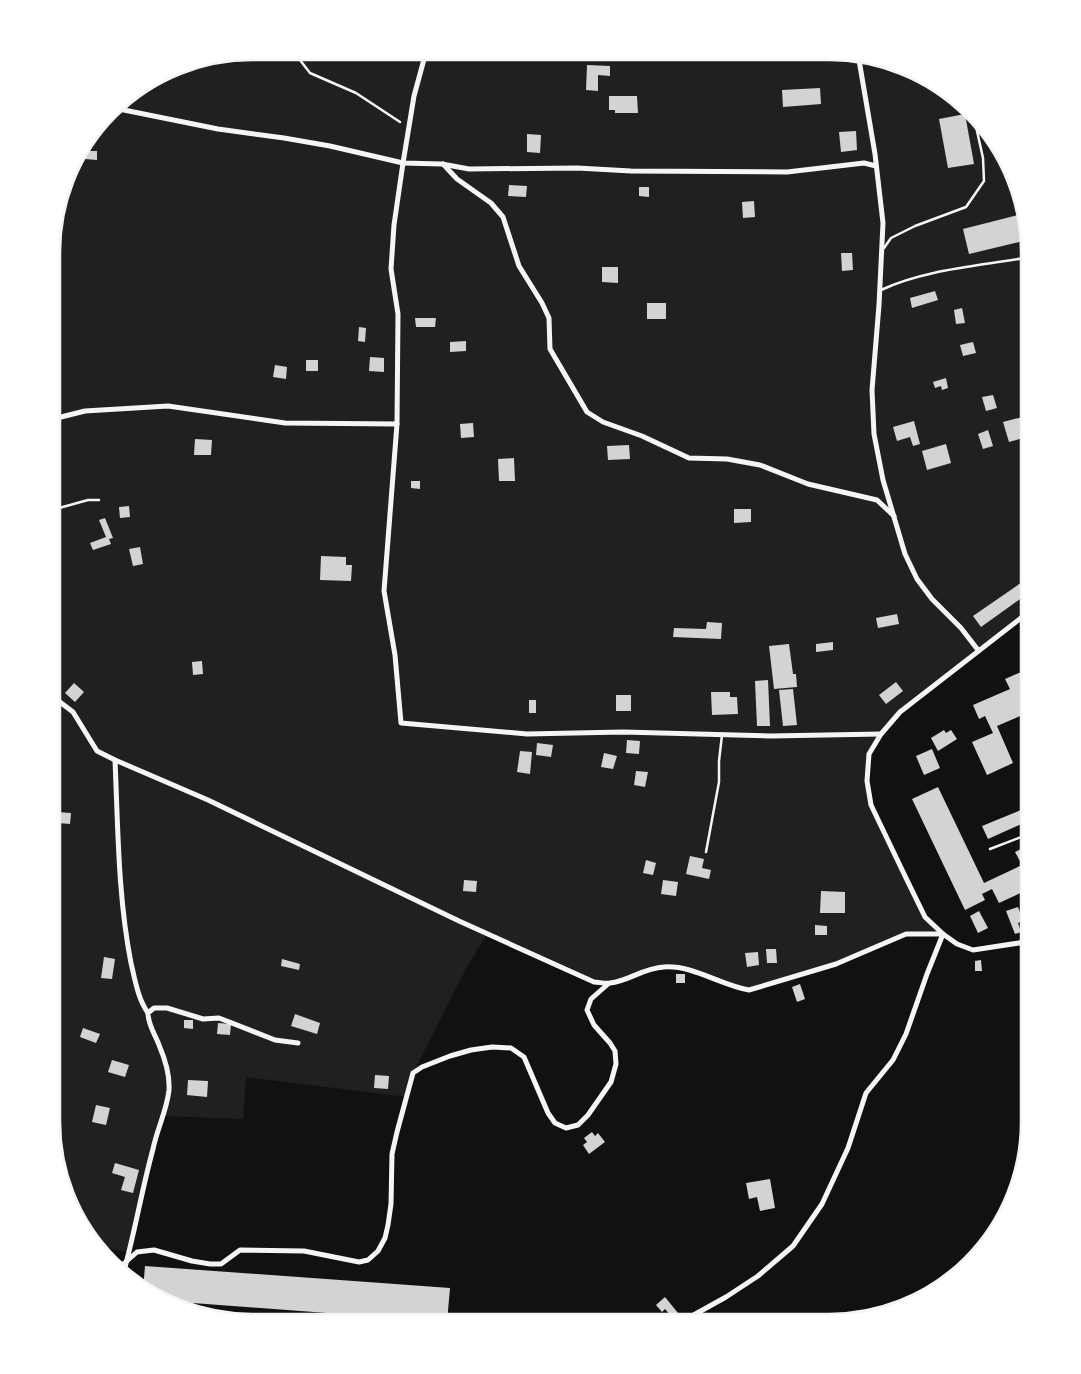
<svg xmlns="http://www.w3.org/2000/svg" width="1081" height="1374" font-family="Mulish,sans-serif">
<rect width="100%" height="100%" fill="#111"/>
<!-- green -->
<path fill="#202020" d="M252 51 855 53 941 85 1003 152 1023 200 1030 252V611L900 712 869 754 867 781 871 805 925 917 943 934H906L836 964 749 990 685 967 640 971 623 980 594 982 487 934 467 967 413 1073 407 1097 246 1077 243 1119 164 1116 129 1253 100 1246 78 1222 58 1174 51 1122 53 226 78 152 120 101 187 62Z"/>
<!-- building -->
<g fill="#d3d3d3">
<path d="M825 53H846V54L825 56Z"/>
<path d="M587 65 610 66V76L598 75V91L586 90Z"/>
<path d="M820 88 821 104 783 107 782 90Z"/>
<path d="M609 96H637L638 113H615V110H609Z"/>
<path d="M965 114 974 164 948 168 939 119Z"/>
<path d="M856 131 857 150 841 152 839 132Z"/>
<path d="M527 134 541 135 540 153 527 152Z"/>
<path d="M86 151H97V160L85 159Z"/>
<path d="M509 185 527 186 526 197 508 196Z"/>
<path d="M639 187H649V197L639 196Z"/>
<path d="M754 201 755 217 743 218 742 202Z"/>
<path d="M1022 214 1028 240 969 254 963 229Z"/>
<path d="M841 253H852L853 270 842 271Z"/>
<path d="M602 267H618V283L602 282Z"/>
<path d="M935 291 938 300 912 308 910 298Z"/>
<rect x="647" y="303" width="19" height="16"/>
<path d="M962 308 965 323 956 324 954 310Z"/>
<path d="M415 318H436L435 327H416Z"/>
<path d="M359 327 366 328 365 342 358 341Z"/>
<path d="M466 341V351L450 352V342Z"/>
<path d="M973 342 976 353 963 356 960 345Z"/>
<path d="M370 357 384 358V372L369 371Z"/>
<rect x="306" y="360" width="12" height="11"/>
<path d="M275 365 287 367 286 379 273 377Z"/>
<path d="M946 378 948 388 942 390 941 386 935 388 933 382Z"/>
<path d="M993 395 997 408 986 411 982 397Z"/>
<path d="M1030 415V436L1009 442 1003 422Z"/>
<path d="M914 421 920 444 913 446 910 437 897 441 893 427Z"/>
<path d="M473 423 474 437 461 438 460 424Z"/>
<path d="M988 430 993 446 983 449 978 434Z"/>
<path d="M195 439 212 440 211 455H194Z"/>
<path d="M946 444 951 463 927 470 922 451Z"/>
<path d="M629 445 630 459 608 460 607 446Z"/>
<path d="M514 458 515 481H499L498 459Z"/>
<path d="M411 481H420V489L411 488Z"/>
<path d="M129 506 130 517 120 518 119 507Z"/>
<path d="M734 509H751V522L734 523Z"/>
<path d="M105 518 113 538 109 539 111 544 93 550 90 543 106 537 99 520Z"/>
<path d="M140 547 143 564 133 566 129 549Z"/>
<path d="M321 556 346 557V565H352L351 581 320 580Z"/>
<path d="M1028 578 1030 580V592L981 627 973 616Z"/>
<path d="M897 614 899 624 878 628 876 618Z"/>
<path d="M707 622 722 623 721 639 673 637 674 628 706 629Z"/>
<path d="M833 642V650L816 652V644Z"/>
<path d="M789 644 793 674H796L797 687 774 689 769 646Z"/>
<path d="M202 661 203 674 193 675 192 662Z"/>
<path d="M1030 668V697L1020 702 1025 714 997 726 1013 763 987 775 972 742 993 733 985 716 979 719 973 705 1010 689 1005 679Z"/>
<path d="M768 680 770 726H757L755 681Z"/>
<path d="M896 682 903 691 886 704 879 695Z"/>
<path d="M74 683 84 692 75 702 65 693Z"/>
<path d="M793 689 797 725 783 726 779 690Z"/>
<path d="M711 692H730V697H737L738 714 712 715Z"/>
<rect x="616" y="695" width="15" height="16"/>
<rect x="529" y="700" width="7" height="13"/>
<path d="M944 730 946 733 951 730 957 739 938 751 931 738Z"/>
<path d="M627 740 640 741 639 754 626 753Z"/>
<path d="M537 743 553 745 551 757 536 755Z"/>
<path d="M932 749 940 768 924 775 916 756Z"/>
<path d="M520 751 532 752 530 774 517 772Z"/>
<path d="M604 753 617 756 613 769 601 767Z"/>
<path d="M636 771 648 772 645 787 634 785Z"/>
<path d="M938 787 984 883 1022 865 1015 852 1029 845V861L1022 865 1029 883V889L999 903 992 889 982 894 985 900 965 910 912 799Z"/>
<path d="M1021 810 1026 822 988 839 982 826Z"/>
<path d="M57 812 71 813 70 824 57 823Z"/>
<path d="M690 856 704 859 702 868 711 870 709 879 686 874Z"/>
<path d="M646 860 656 863 653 875 643 873Z"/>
<path d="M464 880 477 881 476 892 463 891Z"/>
<path d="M663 880 678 882 676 896 661 894Z"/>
<path d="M821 891 845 892V913H820Z"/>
<path d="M1018 907 1022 918 1029 915V928L1026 919 1018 923 1021 932 1015 934 1006 911Z"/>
<path d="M979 911 988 928 978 933 970 916Z"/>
<path d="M815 925 827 926V935H815Z"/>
<path d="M766 949H776L777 963H767Z"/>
<path d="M758 952 759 965 747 967 745 953Z"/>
<path d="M104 957 115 959 112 979 101 978Z"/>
<path d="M282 959 300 964 299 970 281 966Z"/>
<path d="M981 960 982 971H975V961Z"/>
<rect x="676" y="974" width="9" height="9"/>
<path d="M800 984 805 999 797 1002 792 987Z"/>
<path d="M295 1014 320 1023 317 1034 291 1026Z"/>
<path d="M184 1020H193V1029L184 1028Z"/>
<path d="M218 1023 231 1024 230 1035 217 1034Z"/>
<path d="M83 1028 100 1034 96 1043 80 1037Z"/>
<path d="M112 1060 129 1065 125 1077 108 1072Z"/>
<path d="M375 1075 389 1076 388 1089 374 1088Z"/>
<path d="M188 1080 208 1081 207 1097 187 1095Z"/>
<path d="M51 1101 61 1103 58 1113 51 1111Z"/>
<path d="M96 1105 110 1108 106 1125 92 1122Z"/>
<path d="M592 1132 595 1136 598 1133 605 1142 589 1154 583 1145 587 1142 584 1138Z"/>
<path d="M115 1163 139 1170 133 1193 121 1190 125 1177 112 1173Z"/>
<path d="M770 1179 775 1208 760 1211 757 1197 749 1199 746 1183Z"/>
<path d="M145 1266 450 1288 447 1322 166 1301 143 1290Z"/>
<path d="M665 1297 678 1313 673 1318 665 1309 662 1312 656 1305Z"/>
</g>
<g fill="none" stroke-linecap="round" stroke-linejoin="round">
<!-- path -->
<path stroke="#f5f5f5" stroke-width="2.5" d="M293 51 310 73 356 93 400 122"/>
<!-- service -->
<g stroke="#f5f5f5" stroke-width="2.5">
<path d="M884 248 891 238 915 226 966 207 984 181 983 158 975 122"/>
<path d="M881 290C925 269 981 266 1030 257"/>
<path d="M52 510 88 500H99"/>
<path d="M990 849 1029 834"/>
<path d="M706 852 719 782V761L722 735"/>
<path d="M219 1318 310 1322"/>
</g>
<!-- minor -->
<g stroke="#f5f5f5" stroke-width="5">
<path d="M426 52 414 96 403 163 394 225 391 269 398 314 397 424 384 591 395 655 401 723 527 734 623 732 770 736 881 734"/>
<path d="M858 54 875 154 883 223 879 305 872 390 874 434 883 480 905 554 917 579 932 599 961 628 978 650"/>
<path d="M860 62 870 58"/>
<path d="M114 108 218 129 284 138 330 146 403 163 442 164 469 169 577 168 631 171 787 172 864 163 876 166"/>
<path d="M443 164 457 179 491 203 503 217 519 266 542 303 549 318 550 349 587 412 603 422 642 436 689 458 727 459 760 465 808 484 877 500 894 516"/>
<path d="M53 419 85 411 168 406 285 423 397 424"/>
<path d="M52 696 73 712 97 751 115 760 208 800 459 921 594 982C599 982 605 984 610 983 629 981 643 968 664 967 693 965 720 985 749 990L836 964 906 934H943L927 974 906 1034 893 1060 866 1093 848 1148 822 1204 793 1246 758 1276 726 1297 681 1322"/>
<path d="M115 760C118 828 118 897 131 963 135 980 138 999 148 1013"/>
<path d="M1029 940 1019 943 973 950 957 944 943 934 925 917 906 878 871 805 867 781 869 754 881 734 900 712 1030 611"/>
<path d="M120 1267 137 1252 154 1250 192 1261 210 1264H221L240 1250 304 1251 359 1262 368 1260 378 1251 385 1238 388 1225 391 1204 392 1154 397 1132 413 1073 422 1067 450 1056 471 1050 492 1047 511 1048 524 1057 548 1113 555 1123 566 1128 578 1125 588 1115 611 1082 616 1064 615 1051 610 1043 594 1025 587 1010 591 999 608 984"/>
<path d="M124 1271C135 1231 142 1189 153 1149 157 1129 167 1110 169 1090 170 1074 165 1059 159 1045 155 1034 148 1025 148 1013L154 1008H167L203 1019 219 1018 275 1040 298 1043"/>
</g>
</g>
<!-- crop -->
<path d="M0 0H1081V1374H0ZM252 60H829A192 192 0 0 1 1021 252V1122A192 192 0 0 1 829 1314H252A192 192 0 0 1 60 1122V252A192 192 0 0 1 252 60Z" fill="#fff" fill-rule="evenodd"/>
<path fill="none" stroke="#f5f5f5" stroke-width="2.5" d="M252 60H829A192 192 0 0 1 1021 252V1122A192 192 0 0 1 829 1314H252A192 192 0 0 1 60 1122V252A192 192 0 0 1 252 60Z"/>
</svg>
